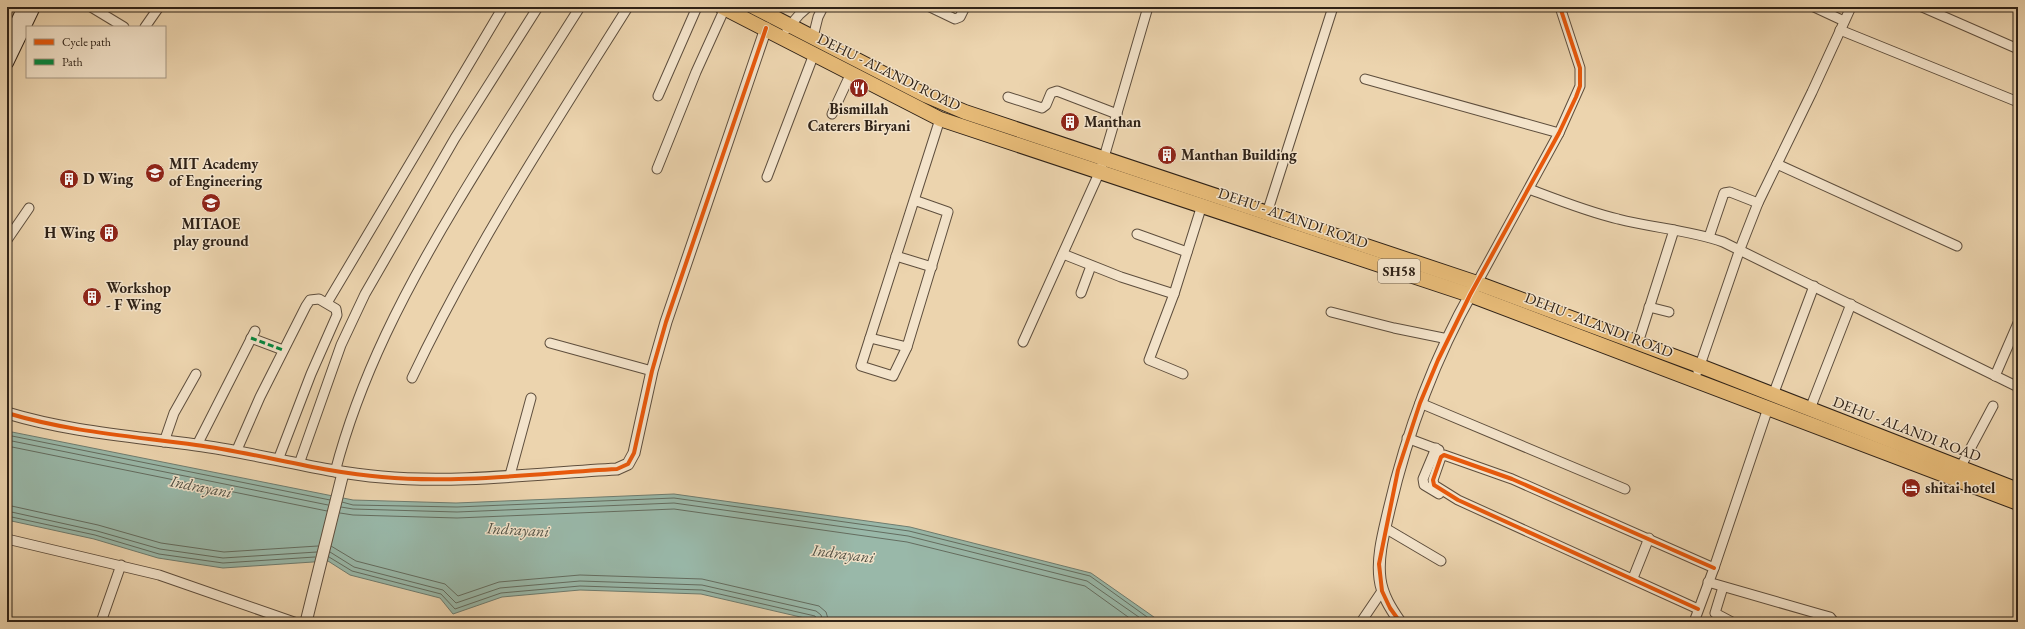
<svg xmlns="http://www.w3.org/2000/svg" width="2025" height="629" font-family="'EB Garamond',serif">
<rect width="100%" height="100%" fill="#ecd4ae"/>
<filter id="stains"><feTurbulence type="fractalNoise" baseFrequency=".005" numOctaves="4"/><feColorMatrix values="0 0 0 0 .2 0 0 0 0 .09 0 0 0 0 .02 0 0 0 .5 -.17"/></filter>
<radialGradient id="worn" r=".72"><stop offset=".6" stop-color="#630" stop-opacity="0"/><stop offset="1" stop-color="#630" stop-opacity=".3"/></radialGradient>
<!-- water -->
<path fill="#99b8a9" stroke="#6f7c6f" d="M7 431 353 500 456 503 674 494 910 527 1091 573 1161 622H822L701 594 580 590 502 597 453 614 440 598 350 575 328 561 223 568 158 558 94 539 7 520Z"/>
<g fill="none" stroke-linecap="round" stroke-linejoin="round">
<!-- shore -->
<g stroke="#646d60" stroke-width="1">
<path d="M7 435 330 500"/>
<path d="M7 440 328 505"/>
<path d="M7 446 327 511"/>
<path d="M342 502 353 505 457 507 674 498 909 531 1090 576 1154 622"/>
<path d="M7 505 98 525 161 543 224 552 318 546"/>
<path d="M341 507 353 509 457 512 674 503 908 536 1087 581 1146 622"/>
<path d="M7 511 97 531 160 549 223 558 317 552"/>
<path d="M340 513 353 515 457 518 674 509 907 542 1085 586 1135 622"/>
<path d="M7 516 95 535 159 554 223 563 315 557"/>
<path d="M331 546 356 561 445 584 458 596 499 582 580 575 702 579 819 606 826 612 829 622"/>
<path d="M330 552 354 567 443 590 456 603 500 588 580 581 702 585 816 611 821 615 823 622"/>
<path d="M329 557 352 571 441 594 455 609 501 593 580 586 702 590 815 616 818 622"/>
</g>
<defs>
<g id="minor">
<path d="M91 7 124 27"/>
<path d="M930 7 955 19 960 17 965 7"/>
<path d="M1814 7 1844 21"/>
<path d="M1922 7 2018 49"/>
<path d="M145 27 159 7"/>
<path d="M787 29 799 15 808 7"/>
<path d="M1840 30 2018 102"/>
<path d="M813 37 818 17 823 7"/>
<path d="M1365 79 1559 133"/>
<path d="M658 96 697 7"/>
<path d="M1008 97 1042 108 1046 105 1051 93 1057 91 1117 114"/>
<path d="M832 114 851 73"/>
<path d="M1777 164 1957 246"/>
<path d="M657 169 696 72 725 8"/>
<path d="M767 177 814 54"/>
<path d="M1529 189C1558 200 1588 212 1618 219 1653 228 1689 230 1723 242L2018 387"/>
<path d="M914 200 948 212 907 347 893 376 861 366 940 119"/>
<path d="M1267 213 1333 7"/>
<path d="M1137 234 1187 252"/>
<path d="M1709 237 1724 193 1730 192 1758 203"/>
<path d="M7 240 29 208"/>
<path d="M1063 254 1121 277 1174 294"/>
<path d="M896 256 932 267"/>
<path d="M1477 283 1559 133 1580 86V68L1560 7"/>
<path d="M1081 293 1091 266"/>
<path d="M327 303 503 7"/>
<path d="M1649 307 1669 312"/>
<path d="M1331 312 1394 328 1448 339"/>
<path d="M251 338 283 350"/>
<path d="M870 338 907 347"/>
<path d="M1023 342 1100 171 1148 7"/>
<path d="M550 343 652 371"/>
<path d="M1638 343 1674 230"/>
<path d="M1698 371 1740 249 1758 203 1812 92 1851 7"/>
<path d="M1183 374 1149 360 1174 294 1202 205"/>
<path d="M1995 376 2018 323"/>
<path d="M412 378C473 249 552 128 628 7"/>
<path d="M1773 395 1814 286"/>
<path d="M1420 403 1625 489"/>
<path d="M1810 409 1851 304"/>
<path d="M1407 438 1439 450"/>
<path d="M164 442 174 413 196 374"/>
<path d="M197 445 255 331"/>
<path d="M1436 448 1423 479 1424 485 1439 494"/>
<path d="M236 452 260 397 306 306 310 300 319 299 336 309 337 315 311 374 278 460"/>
<path d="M299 464 341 345 365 294 455 138 538 7"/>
<path d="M1960 468 1993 406"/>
<path d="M335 472C360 376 405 290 456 205 496 138 538 73 580 7"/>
<path d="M510 475 531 398"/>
<path d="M1385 528 1441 561"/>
<path d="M7 539 159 575 294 622"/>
<path d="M1633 578 1649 538"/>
<path d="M1708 582 1819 614 1830 617 1834 622"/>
<path d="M1723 587 1715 613 1732 622"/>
<path d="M1698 609 1458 500 1434 485 1433 480 1441 457 1444 455 1512 479 1714 568"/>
<path d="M101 622 121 565"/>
<path d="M1361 622 1382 591"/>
<path d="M1694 622 1714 568 1768 408"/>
</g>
<g id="tertiary">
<path d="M7 413C70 432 131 436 196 445 258 453 319 472 382 477 457 484 541 473 617 469L628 464 634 453 652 371 666 322 766 28"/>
<path d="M306 622 343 473"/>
<path d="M1400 622C1391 609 1382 595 1380 579 1377 556 1384 532 1389 510 1407 432 1434 359 1473 290"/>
</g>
<g id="secondary">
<path d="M7 43 24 7"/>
<path d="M7 63 34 7"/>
</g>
<g id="primary">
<path d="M722 7 940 119 1470 295 2018 503"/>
<path d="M754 7 925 95 965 112 1477 283 1700 366 2018 490"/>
</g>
</defs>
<!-- minor casing -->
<use href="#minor" stroke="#5e4e3d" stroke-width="11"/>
<!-- tertiary casing -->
<use href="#tertiary" stroke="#5e4e3d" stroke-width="13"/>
<!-- secondary casing -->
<use href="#secondary" stroke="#2f2217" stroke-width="14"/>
<!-- primary casing -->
<use href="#primary" stroke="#2f2217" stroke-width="16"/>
<!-- minor -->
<use href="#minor" stroke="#f3e3ca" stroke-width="9"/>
<!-- tertiary -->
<use href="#tertiary" stroke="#f3e3ca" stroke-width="11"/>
<!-- secondary -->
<use href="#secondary" stroke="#f3e3ca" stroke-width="12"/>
<!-- primary -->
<use href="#primary" stroke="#e6ba77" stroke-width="14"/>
<!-- quiet -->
<path stroke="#00873e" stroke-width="3" stroke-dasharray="6 3" stroke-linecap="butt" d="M251 338 283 350"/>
<defs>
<g id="cycleway">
<path d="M7 413C70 432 131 436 196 445 258 453 319 472 382 477 457 484 541 473 617 469L628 464 634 453 652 371 666 322 766 28"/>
<path d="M1698 609 1458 500 1434 485 1433 480 1441 457 1444 455 1512 479 1714 568"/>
<path d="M1400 622 1390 608 1382 591 1379 564 1398 470 1420 403 1438 360 1470 295 1559 133 1576 97 1580 86V68L1560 7"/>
</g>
</defs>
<!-- cycleway casing -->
<use href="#cycleway" stroke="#f3e3ca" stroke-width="6"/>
<!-- cycleway -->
<use href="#cycleway" stroke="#e8590c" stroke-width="4"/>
</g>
<!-- icons -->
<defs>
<symbol id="restaurant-disc" viewBox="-11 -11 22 22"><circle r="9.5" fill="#8f2418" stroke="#f3e3ca"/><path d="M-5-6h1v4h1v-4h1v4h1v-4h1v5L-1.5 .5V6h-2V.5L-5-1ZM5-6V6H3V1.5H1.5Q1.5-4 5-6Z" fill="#fff"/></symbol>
<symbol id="building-disc" viewBox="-11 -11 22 22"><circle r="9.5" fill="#8f2418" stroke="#f3e3ca"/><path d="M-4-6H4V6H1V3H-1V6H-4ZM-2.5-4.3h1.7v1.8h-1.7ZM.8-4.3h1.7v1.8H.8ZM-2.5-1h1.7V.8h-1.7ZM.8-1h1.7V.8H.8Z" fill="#fff"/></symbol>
<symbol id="university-disc" viewBox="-11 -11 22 22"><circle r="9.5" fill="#8f2418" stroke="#f3e3ca"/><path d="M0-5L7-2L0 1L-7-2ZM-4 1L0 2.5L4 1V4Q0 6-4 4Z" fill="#fff"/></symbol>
<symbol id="hotel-disc" viewBox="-11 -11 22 22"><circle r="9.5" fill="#8f2418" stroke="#f3e3ca"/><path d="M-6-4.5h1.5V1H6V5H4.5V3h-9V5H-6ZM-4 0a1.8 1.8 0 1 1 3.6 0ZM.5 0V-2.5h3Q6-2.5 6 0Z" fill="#fff"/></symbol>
</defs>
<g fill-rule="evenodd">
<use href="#restaurant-disc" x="848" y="77" width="22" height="22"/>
<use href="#building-disc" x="1059" y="111" width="22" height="22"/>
<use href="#building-disc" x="1156" y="144" width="22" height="22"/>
<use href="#university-disc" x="144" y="162" width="22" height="22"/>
<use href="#building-disc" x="58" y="168" width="22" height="22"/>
<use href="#university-disc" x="200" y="192" width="22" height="22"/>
<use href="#building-disc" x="98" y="222" width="22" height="22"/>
<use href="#building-disc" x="81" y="286" width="22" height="22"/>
<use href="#hotel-disc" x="1900" y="477" width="22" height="22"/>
</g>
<g text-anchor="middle" stroke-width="3" stroke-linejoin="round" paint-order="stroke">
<!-- shield labels -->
<rect fill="#f3e3ca" stroke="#6a5c4d" stroke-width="1" x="1378" y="259" width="42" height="24" rx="3"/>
<g font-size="14" font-weight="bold" fill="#2f2217">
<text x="1399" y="276">SH58</text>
</g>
<!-- street labels -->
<g font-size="15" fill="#2f2217" stroke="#f3e3ca">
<text transform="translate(889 72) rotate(26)" y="5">DEHU - ALANDI ROAD</text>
<text transform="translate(1293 218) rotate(19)" y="5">DEHU - ALANDI ROAD</text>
<text transform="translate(1599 325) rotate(21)" y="5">DEHU - ALANDI ROAD</text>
<text transform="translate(1907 429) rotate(21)" y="5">DEHU - ALANDI ROAD</text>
</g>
<!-- poi labels -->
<g font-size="15" font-weight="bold" fill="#2f2217" stroke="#f3e3ca" text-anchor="start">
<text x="859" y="114" text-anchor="middle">Bismillah<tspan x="859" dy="17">Caterers Biryani</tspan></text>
<text x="1084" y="127">Manthan</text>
<text x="1181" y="160">Manthan Building</text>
<text x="169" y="169">MIT Academy<tspan x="169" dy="17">of Engineering</tspan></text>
<text x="83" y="184">D Wing</text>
<text x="211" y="229" text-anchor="middle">MITAOE<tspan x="211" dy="17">play ground</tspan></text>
<text x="95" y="238" text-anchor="end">H Wing</text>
<text x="106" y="293">Workshop<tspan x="106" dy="17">- F Wing</tspan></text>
<text x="1925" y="493">shitai hotel</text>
</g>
<!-- water labels -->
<g font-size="16" font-style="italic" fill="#4f4f43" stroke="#f3e3ca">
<text transform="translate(201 486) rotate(11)" y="6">Indrayani</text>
<text transform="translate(518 529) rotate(3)" y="6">Indrayani</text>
<text transform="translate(843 553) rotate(7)" y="6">Indrayani</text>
</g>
</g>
<!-- margin -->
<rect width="2025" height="629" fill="none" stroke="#ecd4ae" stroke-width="24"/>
<rect x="8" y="8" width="2009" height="613" fill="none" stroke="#2f2217" stroke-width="2"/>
<rect x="12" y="12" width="2001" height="605" fill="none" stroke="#2f2217"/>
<!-- legend -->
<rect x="26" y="26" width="140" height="52" fill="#f3e3ca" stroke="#a59682"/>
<rect x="34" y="39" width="20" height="6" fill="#e8590c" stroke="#a59682"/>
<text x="62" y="46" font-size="12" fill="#2f2217">Cycle path</text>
<rect x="34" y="59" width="20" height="6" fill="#00873e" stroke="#a59682"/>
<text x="62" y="66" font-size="12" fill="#2f2217">Path</text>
<rect width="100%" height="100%" filter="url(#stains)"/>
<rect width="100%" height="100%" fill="url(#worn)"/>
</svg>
